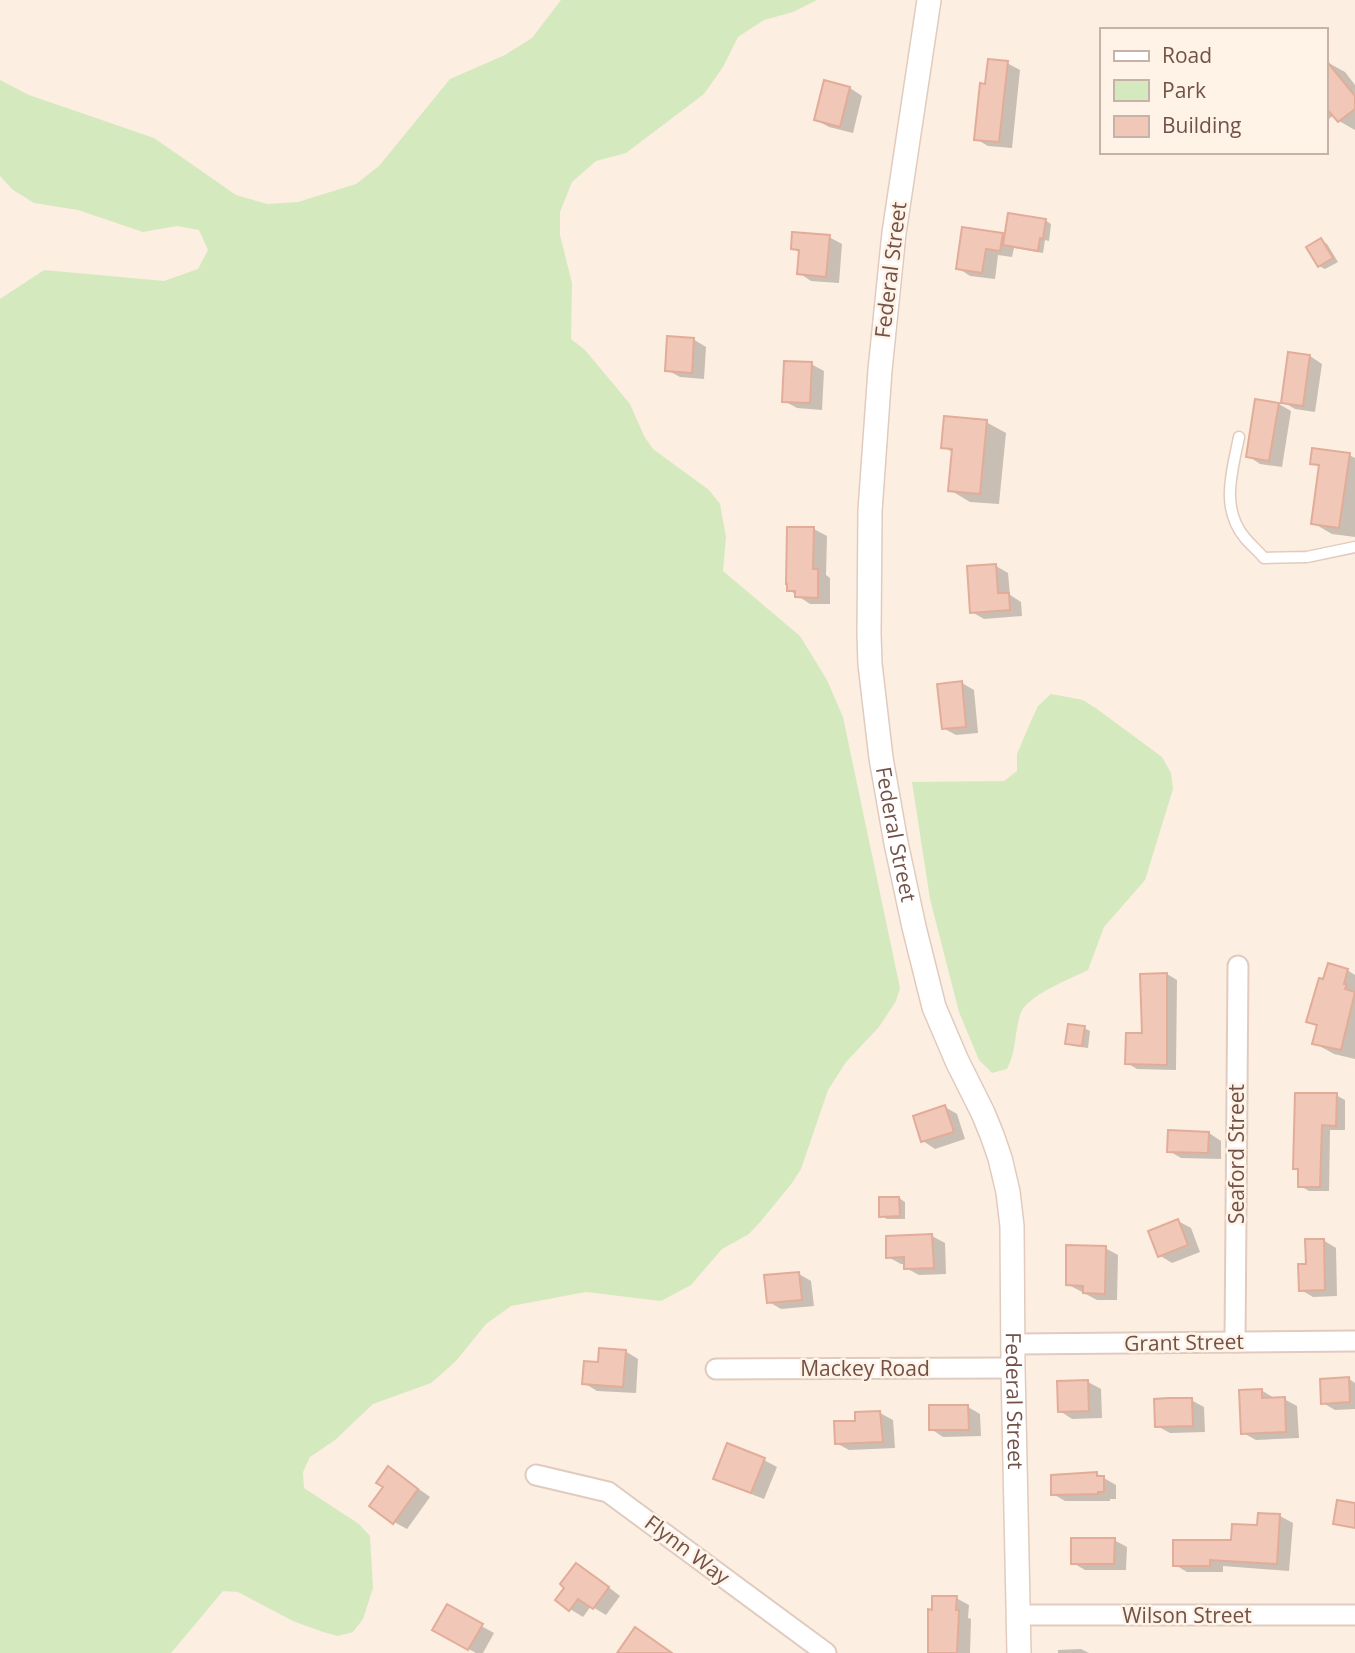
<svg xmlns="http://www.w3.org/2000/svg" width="1355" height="1653" font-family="'Open Sans',sans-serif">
<rect width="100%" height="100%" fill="#fceee0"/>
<!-- green -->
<g fill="#d5e9bf">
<path d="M561 0H817L793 12 764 20 738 37 723 67 704 94 626 153 596 161 572 182 560 212V235L572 283 571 339 585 350 630 404 644 436 653 449 709 490 720 504 726 537 723 571 800 636 827 680 843 717 900 988 896 1001 879 1027 846 1062 828 1090 801 1169 792 1183 761 1221 749 1234 722 1249 691 1285 661 1301 586 1292 511 1306 486 1324 456 1361 431 1383 373 1404 335 1440 310 1457 303 1472 304 1488 359 1524 370 1536 373 1588 363 1619 353 1632 338 1636 323 1632 293 1621 238 1592 223 1591 171 1653H0V299L44 270 164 281 198 269 208 250 199 230 177 226 143 232 78 210 34 203 13 190 0 176V80L29 95 154 138 236 195 267 204 298 202 356 184 379 166 450 79 505 55 532 38Z"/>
<path d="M1051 694 1083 700 1097 709 1162 757 1171 773 1173 789 1145 880 1104 927 1088 970C1070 979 1025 996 1020 1015 1014 1035 1017 1049 1007 1069L992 1073 979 1060 959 1012 930 899 912 782 1004 781 1017 771V754L1031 721 1038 706Z"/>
</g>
<!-- shadow -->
<g fill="#0003">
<path d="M1325 61 1345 72 1355 85V130L1339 121 1334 115 1325 122Z"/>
<path d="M1007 63 1020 70 1012 148 988 146 976 139Z"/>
<path d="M850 88 862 96 853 133 829 127 816 120Z"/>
<path d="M1045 220 1051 224 1049 241 1045 240 1043 253 1014 248 1012 257 998 255 995 279 970 276 958 268 1002 234 1006 237Z"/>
<path d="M829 237 842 244 839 283 811 281 799 273 800 253 793 248Z"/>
<path d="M1321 240 1327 244 1338 262 1325 269 1319 266Z"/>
<path d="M693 339 706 347 704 379 680 377 667 370Z"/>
<path d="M1310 356 1322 364 1315 412 1295 409 1283 402Z"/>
<path d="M811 364 824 371 822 410 797 408 784 401Z"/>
<path d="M1279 404 1291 411 1282 467 1260 464 1248 456Z"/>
<path d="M986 422 1006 433 999 504 970 502 950 490 954 453 943 447Z"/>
<path d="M1349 455 1355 458V537L1332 534 1313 523 1321 468 1312 463Z"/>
<path d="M814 529 827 536 826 575 830 578V604H810L789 590Z"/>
<path d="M996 566 1008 573 1010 595 1021 602 1022 616 984 619 972 612Z"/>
<path d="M962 683 974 690 978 733 956 735 943 728Z"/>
<path d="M1347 970 1355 975V1059L1334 1054 1314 1043 1318 1027 1308 1021 1324 981Z"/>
<path d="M1167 974 1177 980 1176 1070 1137 1069 1127 1063 1144 1035Z"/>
<path d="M1084 1028 1090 1031 1088 1048 1073 1046 1067 1043Z"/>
<path d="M1336 1095 1345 1100V1130H1330L1329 1191H1309L1300 1186V1171L1295 1168Z"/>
<path d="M945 1107 957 1114 965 1139 935 1149 923 1141Z"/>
<path d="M1209 1133 1221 1141V1159L1181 1158 1169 1151Z"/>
<path d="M899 1198 905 1202V1219H887L881 1216Z"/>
<path d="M1178 1221 1191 1228 1200 1252 1172 1263 1159 1255Z"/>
<path d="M932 1236 945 1243 946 1274 919 1275 906 1268V1264H901L888 1257Z"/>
<path d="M1323 1240 1336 1248 1337 1296 1313 1297 1301 1290 1307 1266Z"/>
<path d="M1105 1248 1118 1255 1117 1300H1097L1067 1284Z"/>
<path d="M799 1274 811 1281 814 1306 781 1309 769 1302Z"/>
<path d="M625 1351 638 1359 636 1393 597 1391 584 1383 599 1363Z"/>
<path d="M1349 1379 1355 1383V1409L1335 1410 1323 1403Z"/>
<path d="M1088 1382 1101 1389 1102 1418 1072 1419 1060 1411Z"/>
<path d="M1261 1390 1274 1398 1284 1399 1297 1406 1299 1438 1256 1440 1243 1433Z"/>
<path d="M1191 1400 1204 1407 1205 1432 1170 1433 1157 1426Z"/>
<path d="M968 1407 980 1414 981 1436 943 1437 931 1429Z"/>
<path d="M880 1413 893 1420 895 1448 849 1450 836 1443Z"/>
<path d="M764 1460 777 1467 764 1499 728 1485 715 1478Z"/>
<path d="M1097 1474 1116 1485V1499H1110V1501H1065L1053 1494Z"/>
<path d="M401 1476 430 1497 407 1529 394 1522 385 1487Z"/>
<path d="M1260 1514 1280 1516 1293 1523 1289 1571 1223 1566V1572H1187L1175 1565 1232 1542 1259 1527Z"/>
<path d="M1114 1540 1127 1547 1126 1570H1085L1073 1563Z"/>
<path d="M577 1565 589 1572 620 1596 606 1615 591 1606 583 1617 570 1609 567 1587Z"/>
<path d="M956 1598 969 1605 968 1618 971 1619 970 1653H930Z"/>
<path d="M447 1607 494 1633 483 1653H476L434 1630Z"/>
<path d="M1081 1649 1089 1653H1058V1650Z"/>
</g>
<!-- building -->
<g fill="#f1c8b8" stroke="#e3ac99" stroke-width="2">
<path d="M988 59 1008 61 999 142 974 140 980 83 985 84Z"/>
<path d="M1325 59 1355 96V109L1338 122 1325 107Z"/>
<path d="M824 80 850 87 840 127 814 120Z"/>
<path d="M1008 213 1046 219 1043 239 1040 238 1038 251 1003 245Z"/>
<path d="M962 227 1003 233 1000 251 986 249 982 273 956 269Z"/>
<path d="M792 232 830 235 826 277 797 274 799 250 791 249Z"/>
<path d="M1321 238 1333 258 1318 267 1306 247Z"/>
<path d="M667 336 694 338 692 373 665 371Z"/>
<path d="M1288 352 1310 355 1303 406 1281 403Z"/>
<path d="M784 361 812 362 810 403 782 402Z"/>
<path d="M1255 399 1279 403 1269 461 1246 457Z"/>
<path d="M944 416 987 420 980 494 948 491 952 449 941 448Z"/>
<path d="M1312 448 1350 453 1339 528 1311 524 1319 465 1310 464Z"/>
<path d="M787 527H814L813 569H818V598L795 597V591H787V584H786Z"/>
<path d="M996 564 998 593H1009L1010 610 970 613 967 566Z"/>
<path d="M962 681 966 727 942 729 937 684Z"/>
<path d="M1328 963 1348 969 1344 984 1347 985 1345 989 1355 992 1341 1050 1312 1044 1317 1025 1306 1022 1319 978 1323 979Z"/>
<path d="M1167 973V1065L1125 1064 1126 1033H1142L1140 974Z"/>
<path d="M1068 1024 1085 1026 1082 1046 1065 1044Z"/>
<path d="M1295 1093H1337L1336 1126 1322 1125 1320 1187H1298V1169H1293Z"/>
<path d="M945 1105 954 1132 921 1142 913 1116Z"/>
<path d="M1168 1130 1209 1132 1208 1153 1167 1152Z"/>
<path d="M879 1197H899L900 1216 879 1217Z"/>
<path d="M1178 1219 1188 1245 1158 1257 1148 1231Z"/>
<path d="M932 1234 934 1268 904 1269V1257L886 1258V1236Z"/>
<path d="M1305 1239H1324L1325 1290 1299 1291 1298 1264H1306Z"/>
<path d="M1066 1245 1106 1246 1105 1294 1083 1293V1286L1066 1285Z"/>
<path d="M799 1272 802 1300 767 1303 764 1275Z"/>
<path d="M599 1348 626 1350 623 1387 582 1384 584 1361 598 1362Z"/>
<path d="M1349 1377 1350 1402 1321 1404 1320 1379Z"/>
<path d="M1088 1380 1089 1411 1058 1412 1057 1381Z"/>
<path d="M1262 1389V1398L1285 1397 1286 1432 1241 1434 1239 1390Z"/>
<path d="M1168 1398H1192L1193 1426 1155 1427 1154 1399Z"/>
<path d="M929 1405H968L969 1430H929Z"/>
<path d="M880 1411 883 1442 835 1444 834 1421H855V1412Z"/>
<path d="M727 1443 765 1458 751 1493 713 1479Z"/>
<path d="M388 1466 418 1489 393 1524 369 1506 383 1487 376 1483Z"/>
<path d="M1097 1472V1476H1104V1492H1098V1494L1051 1495V1475Z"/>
<path d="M1337 1500 1355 1503V1528L1333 1524Z"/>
<path d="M1258 1513 1280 1514 1277 1564 1210 1560V1566H1173V1540H1231L1232 1524 1257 1525Z"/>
<path d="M1071 1538H1115L1114 1564H1071Z"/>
<path d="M576 1563 609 1587 593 1609 578 1599 569 1611 555 1600 564 1588 560 1584Z"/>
<path d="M932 1596H957L956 1610H959L957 1653H928V1609L932 1610Z"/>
<path d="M447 1604 483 1624 468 1650 432 1630Z"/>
<path d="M635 1627 672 1653H617Z"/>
</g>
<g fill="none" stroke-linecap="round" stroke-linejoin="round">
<defs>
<path id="service" d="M1239 437C1232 472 1220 508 1245 538 1251 545 1258 551 1264 558L1307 557 1355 547"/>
<g id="minor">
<path d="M1235 1342 1238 966"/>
<path d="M1013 1344 1355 1341"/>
<path d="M716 1369 1013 1368"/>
<path d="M536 1475 608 1492 826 1653"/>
<path d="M1019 1615H1355"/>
</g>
<g id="tertiary">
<path id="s1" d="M929 0 894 233 880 370 870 511 869 634 870 664 881 758 896 843 914 927 934 1007 957 1061 983 1113 992 1135 1000 1158 1008 1192 1012 1226 1013 1368 1019 1653"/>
</g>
</defs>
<!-- service casing -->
<use href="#service" stroke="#e1cbbf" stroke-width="13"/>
<!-- minor casing -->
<use href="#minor" stroke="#e1cbbf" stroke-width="23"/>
<!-- tertiary casing -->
<use href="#tertiary" stroke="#e1cbbf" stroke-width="26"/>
<!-- service -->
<use href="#service" stroke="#fff" stroke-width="10"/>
<!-- minor -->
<use href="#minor" stroke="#fff" stroke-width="19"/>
<!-- tertiary -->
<use href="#tertiary" stroke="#fff" stroke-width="23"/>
</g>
<g text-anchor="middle" stroke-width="5" stroke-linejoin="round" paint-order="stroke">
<!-- street labels -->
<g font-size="21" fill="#725248" stroke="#fff2e6">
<text transform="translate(891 270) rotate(-83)" y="7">Federal Street</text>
<text dy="7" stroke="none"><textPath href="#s1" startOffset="840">Federal Street</textPath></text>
<text transform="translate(1237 1154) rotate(-90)" y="7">Seaford Street</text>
<text transform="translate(1184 1343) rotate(-1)" y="7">Grant Street</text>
<text x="865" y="1376">Mackey Road</text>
<text dy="7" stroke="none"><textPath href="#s1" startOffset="1426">Federal Street</textPath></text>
<text transform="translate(687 1550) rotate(37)" y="7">Flynn Way</text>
<text x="1187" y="1623">Wilson Street</text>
</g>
</g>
<!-- legend -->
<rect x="1100" y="28" width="228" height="126" fill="#fff2e6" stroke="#c7b2a7" stroke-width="2"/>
<rect x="1114" y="51" width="35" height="10" fill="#ffffff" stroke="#c7b2a7" stroke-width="2"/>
<text x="1162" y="63" font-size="21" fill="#725248">Road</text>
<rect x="1114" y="80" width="35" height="21" fill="#d5e9bf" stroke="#c7b2a7" stroke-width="2"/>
<text x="1162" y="98" font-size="21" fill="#725248">Park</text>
<rect x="1114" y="116" width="35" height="21" fill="#f1c8b8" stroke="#c7b2a7" stroke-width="2"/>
<text x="1162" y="133" font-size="21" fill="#725248">Building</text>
</svg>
